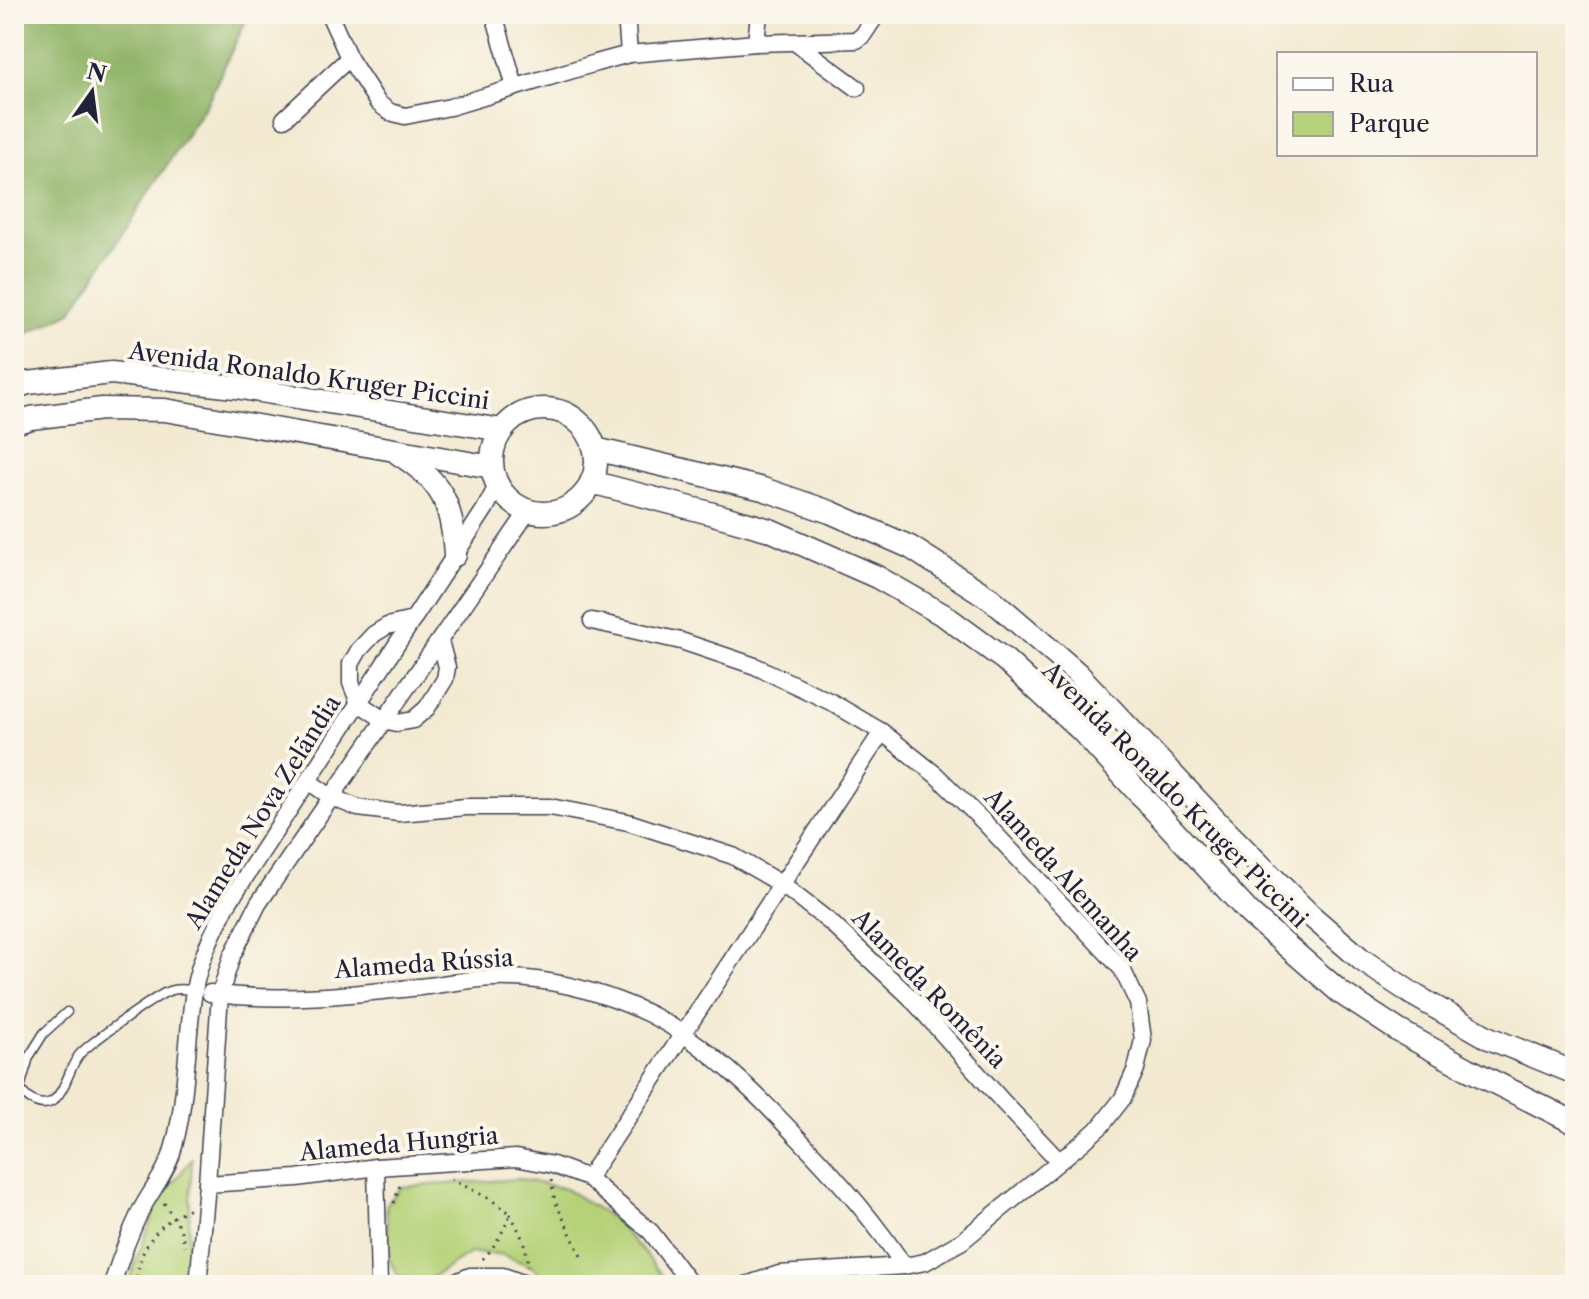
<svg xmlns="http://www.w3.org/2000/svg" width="1589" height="1299" font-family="'Libre Caslon Text',serif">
<rect width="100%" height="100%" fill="#fbf7ec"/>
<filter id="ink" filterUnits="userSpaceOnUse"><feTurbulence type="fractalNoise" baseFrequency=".0125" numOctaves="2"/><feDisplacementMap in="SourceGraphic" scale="16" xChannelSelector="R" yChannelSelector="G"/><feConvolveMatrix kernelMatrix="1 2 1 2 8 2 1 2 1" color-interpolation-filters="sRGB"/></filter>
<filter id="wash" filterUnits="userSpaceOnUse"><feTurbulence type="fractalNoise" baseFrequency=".006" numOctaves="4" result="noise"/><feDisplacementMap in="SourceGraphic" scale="32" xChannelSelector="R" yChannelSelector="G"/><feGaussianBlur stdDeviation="1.8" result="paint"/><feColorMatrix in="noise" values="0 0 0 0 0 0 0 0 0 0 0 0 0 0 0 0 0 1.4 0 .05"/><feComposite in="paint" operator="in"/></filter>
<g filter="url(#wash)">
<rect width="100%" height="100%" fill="#f2e9d0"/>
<!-- green -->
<g fill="#b5d278" stroke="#6c7a5a" stroke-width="2">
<path d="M192 1159 186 1285H127L158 1202Z"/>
<path d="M520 1179 566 1189 613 1219 646 1255 662 1276 660 1285H554L531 1266 500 1254 470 1253 428 1280H411L397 1275 389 1259 386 1205 401 1187Z"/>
</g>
<!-- forest -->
<path fill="#90b468" stroke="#596b52" stroke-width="2" d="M14 14H249L206 105 71 312 14 340Z"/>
</g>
<g filter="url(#ink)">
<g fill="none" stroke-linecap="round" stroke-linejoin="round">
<defs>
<path id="lane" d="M67 1012 44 1033 29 1057 20 1088C26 1100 43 1110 55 1099 67 1087 69 1068 79 1055 87 1045 157 995 169 991 177 988 186 989 194 991"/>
<g id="street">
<path d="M329 14 349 58 378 103 390 112 405 116 450 107 596 63 629 54 756 43 857 40 863 35 877 14"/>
<path d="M494 14 515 87"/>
<path d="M626 14 629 54"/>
<path d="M756 43 759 14"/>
<path d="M796 43 857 88"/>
<path d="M284 119 349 58"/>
<path d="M413 620 387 626 374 634 359 650 351 664V683L359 703 384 720 397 723 413 720 427 708 445 679 447 667 440 641"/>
<path d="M592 621 681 641 755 666 831 702 882 732 936 775 985 823 1122 969 1138 1003 1143 1040 1136 1069 1123 1098 1101 1126 1083 1142 962 1241 925 1262 904 1266 779 1274 746 1285"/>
<path d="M308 781 331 797 358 808 399 813 466 807H550L628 822 733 856 781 884 831 923 909 996 1004 1103 1059 1161"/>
<path d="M210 993C282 1003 357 994 428 986 450 983 472 979 494 978 555 976 633 999 683 1034 727 1064 764 1102 800 1140 838 1179 874 1220 904 1266"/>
<path d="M376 1167 379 1285"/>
<path d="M588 1178 882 732"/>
<path d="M207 1184 297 1178 376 1167 516 1158 553 1165 588 1178 651 1232 691 1285"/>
<path d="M112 1285C120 1259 129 1235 141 1210 150 1193 164 1175 171 1156 188 1103 185 1045 194 991 199 960 213 933 227 905L485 509 498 484"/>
<path d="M198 1285 207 1184 220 994 232 956 258 904 529 510"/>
<path d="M449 1285 470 1276H503L528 1285"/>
</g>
<g id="secondary">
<path d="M14 388 28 383 111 373 235 387 502 430"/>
<circle cx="544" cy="461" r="52"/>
<path d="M14 423 31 418 102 409 165 410 492 467"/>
<path d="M595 449 763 489 830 512 910 547 991 599 1077 673 1219 824 1310 915 1362 960 1414 995 1489 1038 1575 1073"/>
<path d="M399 454C443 482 452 504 455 555"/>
<path d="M591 482 706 512 770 530 877 577 945 616 1005 660 1082 731 1250 914 1341 993 1399 1031 1468 1069 1575 1123"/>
</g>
</defs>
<!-- lane casing -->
<use href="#lane" stroke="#414051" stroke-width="11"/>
<!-- street casing -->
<use href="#street" stroke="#414051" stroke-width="19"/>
<!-- secondary casing -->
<use href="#secondary" stroke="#414051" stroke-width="25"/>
<!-- path -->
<g stroke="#414051" stroke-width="3" stroke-dasharray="2 6" stroke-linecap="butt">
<path d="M451 1179 490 1199 510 1213C508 1224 491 1254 481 1260"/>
<path d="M551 1180 555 1201 582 1258"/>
<path d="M164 1203 180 1228 185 1246"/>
<path d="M394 1203 400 1185 404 1182"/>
<path d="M510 1214C519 1230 529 1249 527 1267"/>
<path d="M137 1285C136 1249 159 1222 190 1208"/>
</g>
<!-- lane -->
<use href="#lane" stroke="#fff" stroke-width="8"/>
<!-- street -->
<use href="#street" stroke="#fff" stroke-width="16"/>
<!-- secondary -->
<use href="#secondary" stroke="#fff" stroke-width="22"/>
</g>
</g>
<g text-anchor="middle" stroke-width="8" stroke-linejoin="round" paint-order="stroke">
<!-- street labels -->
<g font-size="24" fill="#22223b" stroke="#fbf7ec">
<text transform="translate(309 376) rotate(8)" y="8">Avenida Ronaldo Kruger Piccini</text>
<text transform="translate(1175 795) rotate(45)" y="8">Avenida Ronaldo Kruger Piccini</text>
<text transform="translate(263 812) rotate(-58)" y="8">Alameda Nova Zelãndia</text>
<text transform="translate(1063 875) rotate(48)" y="8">Alameda Alemanha</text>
<text transform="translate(424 964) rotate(-4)" y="8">Alameda Rússia</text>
<text transform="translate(929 989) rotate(46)" y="8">Alameda Romênia</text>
<text transform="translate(399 1144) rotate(-5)" y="8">Alameda Hungria</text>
</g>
</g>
<!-- margin -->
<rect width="1589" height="1299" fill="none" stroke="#fbf7ec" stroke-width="48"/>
<!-- legend -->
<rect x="1277" y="52" width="260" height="104" fill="#fbf7ec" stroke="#a4a2a5" stroke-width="2"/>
<rect x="1293" y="78" width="40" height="12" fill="#ffffff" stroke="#a4a2a5" stroke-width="2"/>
<text x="1349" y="92" font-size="24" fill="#22223b">Rua</text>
<rect x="1293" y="112" width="40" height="24" fill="#b5d278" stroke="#a4a2a5" stroke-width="2"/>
<text x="1349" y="132" font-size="24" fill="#22223b">Parque</text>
<!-- north arrow -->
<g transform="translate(92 92) rotate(14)" stroke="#fbf7ec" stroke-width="6" paint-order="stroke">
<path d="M0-6L14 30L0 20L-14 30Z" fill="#22223b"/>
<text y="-12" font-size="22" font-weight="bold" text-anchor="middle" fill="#22223b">N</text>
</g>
</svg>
